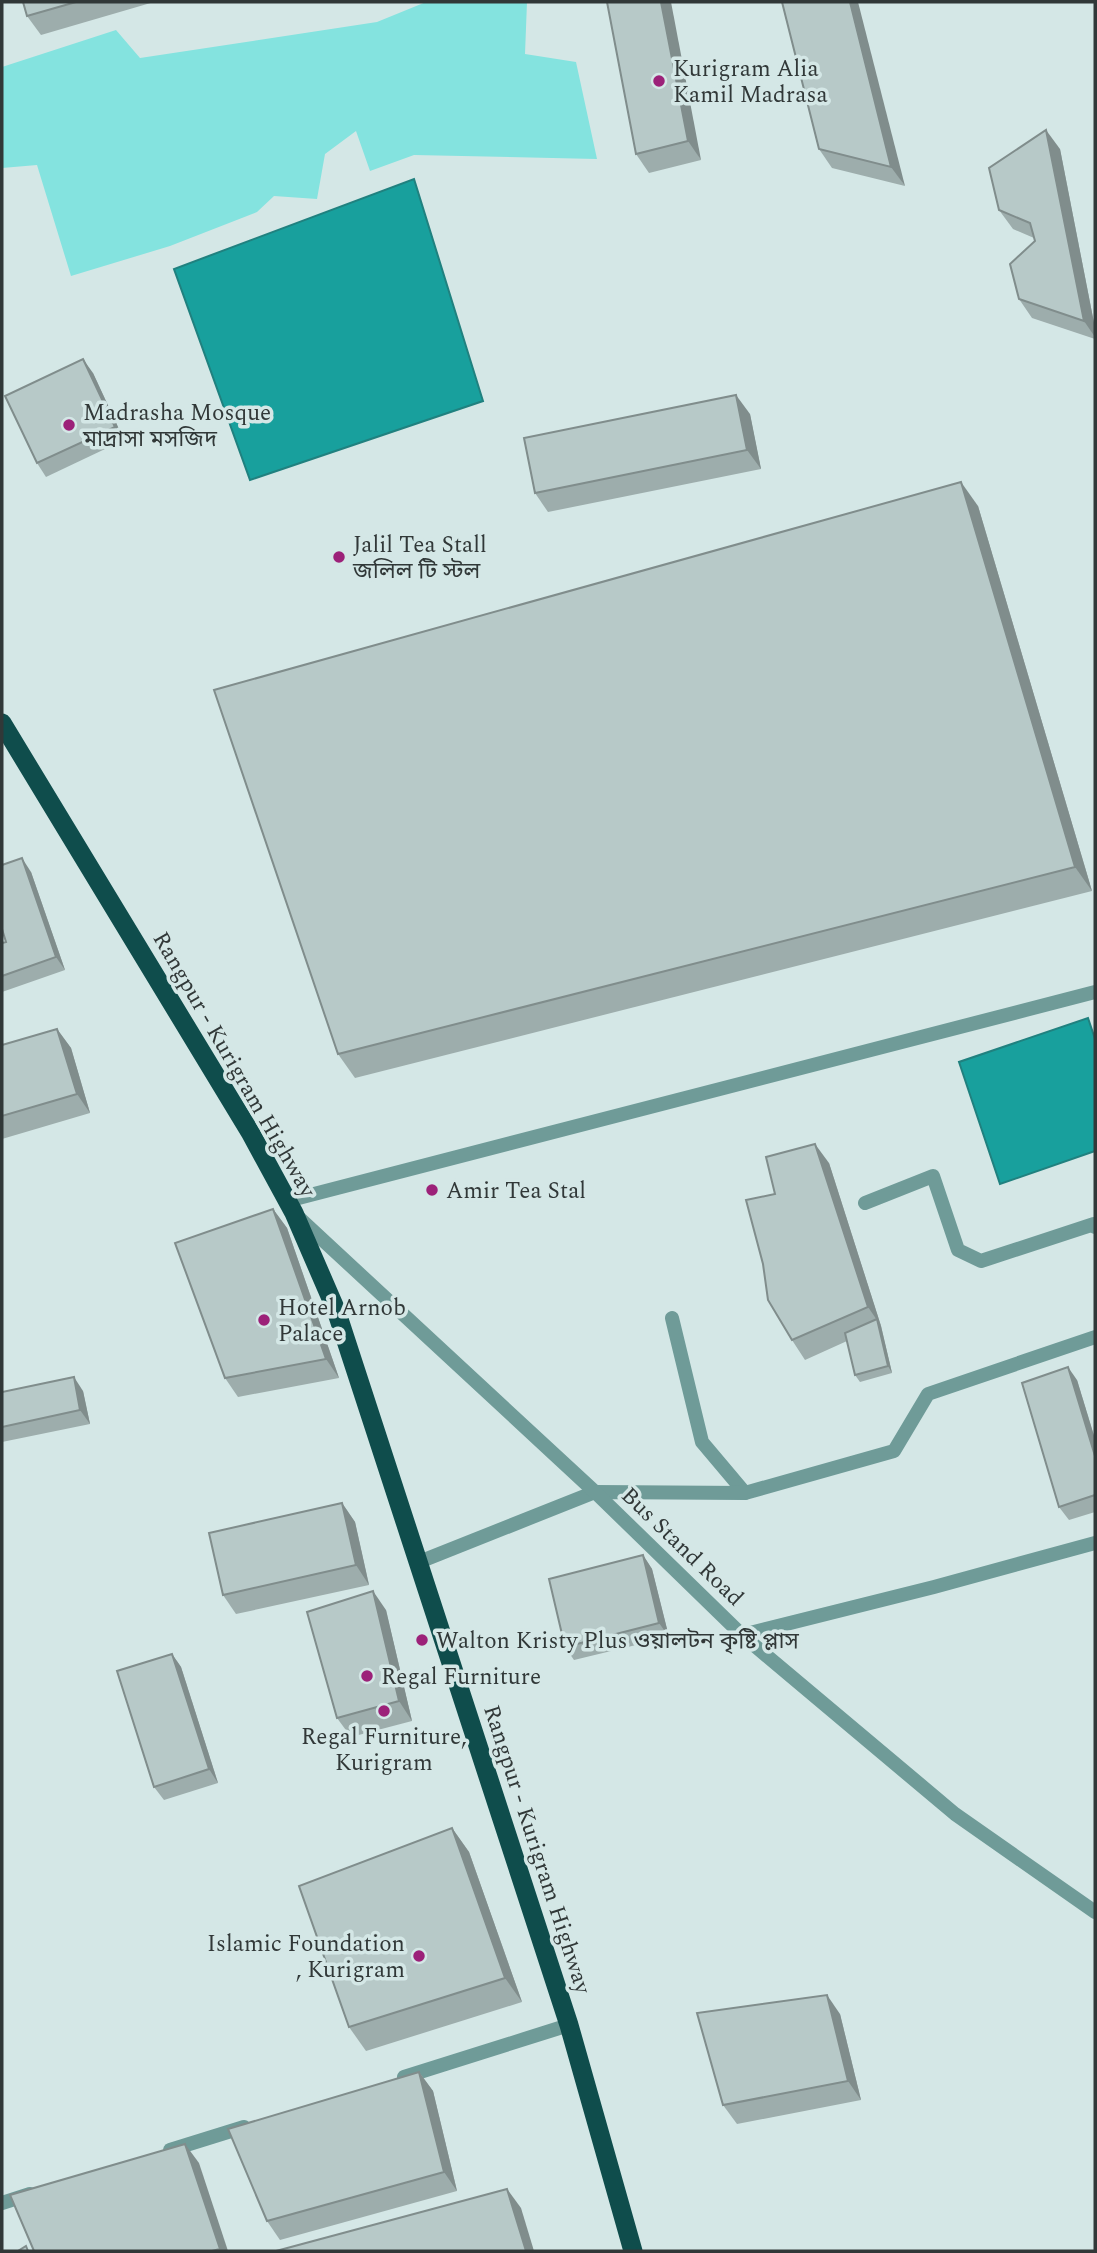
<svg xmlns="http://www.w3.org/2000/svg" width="1097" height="2253" font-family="Spectral,'Noto Sans Bengali',serif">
<rect width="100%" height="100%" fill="#d4e7e6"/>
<!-- green -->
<path fill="#84e3df" d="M426 2H527L525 54 576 62 597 159 414 155 370 171 356 131 325 154 317 199 274 196 257 212 170 246 71 276 37 165 2 168V67L116 30 140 58 377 22Z"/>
<!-- water -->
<g fill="#18a09d" stroke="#20817f" stroke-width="2">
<path d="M414 179 483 401 250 480 174 269Z"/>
<path d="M1088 1018 1095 1039V1151L1000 1184 959 1062Z"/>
</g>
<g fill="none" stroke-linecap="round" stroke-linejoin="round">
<!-- service -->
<g stroke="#6f9b98" stroke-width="14">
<path d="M865 1203 933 1176 958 1250 981 1261 1094 1224 1095 1227"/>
<path d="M672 1318 702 1442 745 1493 894 1451 928 1394 1095 1337"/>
<path d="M419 1562 595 1492 745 1493"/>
</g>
<!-- minor -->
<g stroke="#6f9b98" stroke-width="14">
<path d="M742 1635 934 1587 1095 1543"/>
<path d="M404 2077 569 2025"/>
<path d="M170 2150 244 2127"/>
<path d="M2 2203 30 2194"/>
</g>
<!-- tertiary -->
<g stroke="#6f9b98" stroke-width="14">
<path d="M287 1201 1095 992"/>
<path d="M298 1217 595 1492 742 1635 955 1814 1095 1912"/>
</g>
<!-- trunk -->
<path stroke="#0f4d4c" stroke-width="19" d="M2 723 250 1132 294 1213 336 1310 569 2025 633 2251"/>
</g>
<!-- wall -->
<g fill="#9dadac">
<path d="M23 2H154L41 35 27 16Z"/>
<path d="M607 2 701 160 649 173 636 154Z"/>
<path d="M782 2 905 186 832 168 819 149Z"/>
<path d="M1060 149 1095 328V339L1032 318 1019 299 1035 241 1034 238 1013 229 999 210Z"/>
<path d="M93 373 124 440 46 477 37 463Z"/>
<path d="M750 414 761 469 548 512 535 493Z"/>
<path d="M978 506 1092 891 355 1078 338 1054Z"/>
<path d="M31 872 65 970 2 992V943L6 942Z"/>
<path d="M57 1029 71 1048 90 1113 2 1139V1045Z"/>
<path d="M829 1163 881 1326 892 1373 860 1382 855 1375 847 1341 805 1360 792 1340 775 1194Z"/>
<path d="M273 1209 287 1228 339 1378 238 1397 225 1378Z"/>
<path d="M1077 1380 1095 1439V1512L1069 1520 1059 1507Z"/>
<path d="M83 1391 90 1424 2 1442V1392Z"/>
<path d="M342 1503 355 1522 369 1585 236 1614 223 1595Z"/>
<path d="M643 1555 652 1569 669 1637 574 1660 565 1647Z"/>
<path d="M386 1610 412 1721 351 1737 337 1718Z"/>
<path d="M172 1654 181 1667 218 1783 164 1800 154 1787Z"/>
<path d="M452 1828 469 1852 522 2002 366 2051 349 2027Z"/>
<path d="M840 2014 861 2100 737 2124 723 2105Z"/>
<path d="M419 2072 433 2091 457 2191 280 2240 267 2221Z"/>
</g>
<!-- shaded-wall -->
<g fill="#808d8c">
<path d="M661 2H671L701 160 688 141Z"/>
<path d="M850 2H858L905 186 891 167Z"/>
<path d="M1046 130 1060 149 1095 328V337L1084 321Z"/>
<path d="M83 359 93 373 124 440 115 427Z"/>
<path d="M736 395 750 414 761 469 747 450Z"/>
<path d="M961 482 978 506 1092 891 1075 867Z"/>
<path d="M22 858 31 872 65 970 56 957Z"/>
<path d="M57 1029 71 1048 90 1113 77 1094Z"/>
<path d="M815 1144 829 1163 881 1326 868 1307Z"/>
<path d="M273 1209 287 1228 339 1378 326 1359Z"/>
<path d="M877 1319 881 1326 892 1373 888 1366Z"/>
<path d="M1068 1367 1077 1380 1095 1439V1456Z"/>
<path d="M74 1377 83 1391 90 1424 80 1410Z"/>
<path d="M342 1503 355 1522 369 1585 356 1565Z"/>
<path d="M643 1555 652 1569 669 1637 659 1623Z"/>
<path d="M373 1591 386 1610 412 1721 399 1701Z"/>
<path d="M172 1654 181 1667 218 1783 209 1769Z"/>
<path d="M452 1828 469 1852 522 2002 505 1978Z"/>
<path d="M827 1995 840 2014 861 2100 848 2081Z"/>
<path d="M419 2072 433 2091 457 2191 444 2172Z"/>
<path d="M185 2144 199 2163 228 2251H221L220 2249Z"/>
<path d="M507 2189 521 2208 534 2251H526Z"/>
</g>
<!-- building -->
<g fill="#b7c9c8" stroke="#808d8c" stroke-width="2">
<path d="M23 2H76L27 16Z"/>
<path d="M607 2H661L688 141 636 154Z"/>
<path d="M782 2H850L891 167 819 149Z"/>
<path d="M1046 130 1084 321 1019 299 1010 264 1035 241 1030 223 999 210 989 168Z"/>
<path d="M83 359 115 427 37 463 5 396Z"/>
<path d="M736 395 747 450 535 493 524 438Z"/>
<path d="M961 482 1075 867 338 1054 214 690Z"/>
<path d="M22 858 56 957 2 976V943L6 942 2 929V865Z"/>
<path d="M57 1029 77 1094 2 1116V1045Z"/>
<path d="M815 1144 868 1307 792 1340 768 1300 763 1264 746 1200 775 1194 766 1157Z"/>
<path d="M273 1209 326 1359 225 1378 175 1243Z"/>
<path d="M877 1319 888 1366 855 1375 845 1333Z"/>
<path d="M1068 1367 1095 1456V1495L1059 1507 1022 1383Z"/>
<path d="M74 1377 80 1410 2 1427V1392Z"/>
<path d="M342 1503 356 1565 223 1595 209 1533Z"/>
<path d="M643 1555 659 1623 565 1647 549 1579Z"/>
<path d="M373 1591 399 1701 337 1718 307 1612Z"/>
<path d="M172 1654 209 1769 154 1787 117 1671Z"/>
<path d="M452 1828 505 1978 349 2027 299 1886Z"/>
<path d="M827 1995 848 2081 723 2105 697 2013Z"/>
<path d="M419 2072 444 2172 267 2221 228 2129Z"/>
<path d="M185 2144 220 2249 212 2251H34L10 2195Z"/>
<path d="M507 2189 526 2251H276Z"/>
<path d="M26 2246 28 2251H18Z"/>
</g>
<!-- markers -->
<g fill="#9c2179" stroke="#d4e7e6" stroke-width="2.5">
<circle cx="659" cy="81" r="7"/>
<circle cx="69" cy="425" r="7"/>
<circle cx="339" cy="557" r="7"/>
<circle cx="432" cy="1190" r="7"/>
<circle cx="264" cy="1320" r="7"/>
<circle cx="422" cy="1640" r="7"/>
<circle cx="367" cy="1676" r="7"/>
<circle cx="384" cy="1711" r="7"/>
<circle cx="419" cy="1956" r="7"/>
</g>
<g text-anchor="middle" stroke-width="7" stroke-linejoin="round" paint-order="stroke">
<!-- poi labels -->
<g font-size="23" fill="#313838" stroke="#d4e7e6" text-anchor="start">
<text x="673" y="76">Kurigram Alia<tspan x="673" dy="26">Kamil Madrasa</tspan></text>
<text x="83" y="420">Madrasha Mosque<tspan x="83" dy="26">মাদ্রাসা মসজিদ</tspan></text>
<text x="353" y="552">Jalil Tea Stall<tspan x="353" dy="26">জলিল টি স্টল</tspan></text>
<text x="446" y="1198">Amir Tea Stal</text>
<text x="278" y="1315">Hotel Arnob<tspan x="278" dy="26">Palace</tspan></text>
<text x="436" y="1648">Walton Kristy Plus ওয়ালটন কৃষ্টি প্লাস</text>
<text x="381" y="1684">Regal Furniture</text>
<text x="384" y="1744" text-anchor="middle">Regal Furniture,<tspan x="384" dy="26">Kurigram</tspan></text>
<text x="405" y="1951" text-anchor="end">Islamic Foundation<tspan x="405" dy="26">, Kurigram</tspan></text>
</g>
<!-- street labels -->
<g font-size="23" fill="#313838" stroke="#d4e7e6">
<text transform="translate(235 1064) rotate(60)" y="8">Rangpur - Kurigram Highway</text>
<text transform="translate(683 1546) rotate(44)" y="8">Bus Stand Road</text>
<text transform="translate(538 1849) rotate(72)" y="8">Rangpur - Kurigram Highway</text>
</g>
</g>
<!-- border -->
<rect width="1097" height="2253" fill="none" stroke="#313838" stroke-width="7"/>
</svg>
